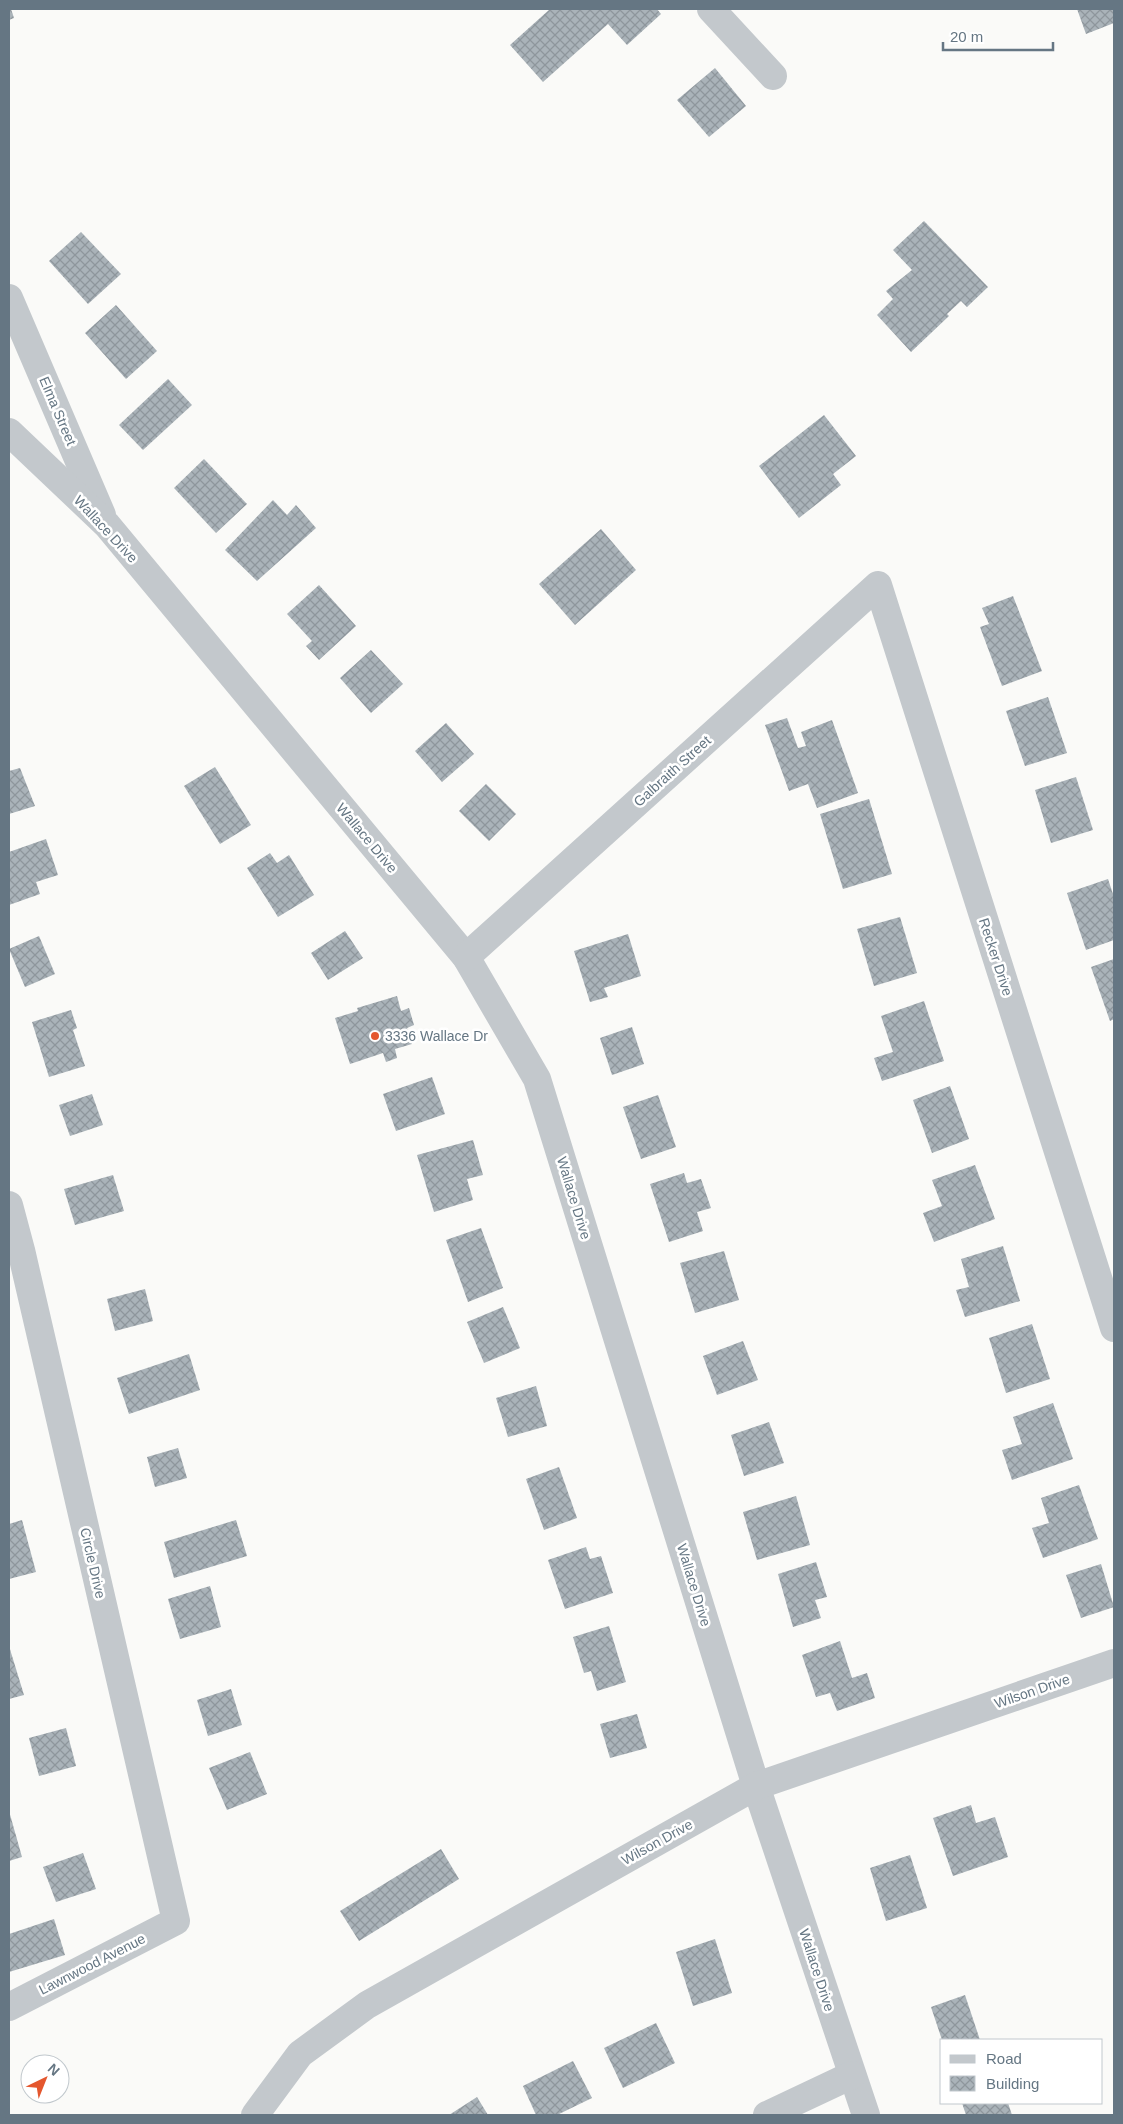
<svg xmlns="http://www.w3.org/2000/svg" width="1123" height="2124" font-family="Helvetica,sans-serif">
<defs>
<pattern id="building-cross-hatch" width="8" height="8" patternUnits="userSpaceOnUse" patternTransform="scale(1.25)"><rect width="8" height="8" fill="#aab3b9"/><path d="M0 0l8 8M0 8l8-8" fill="none" stroke="#8e969c"/></pattern>
</defs>
<rect width="100%" height="100%" fill="#fafaf8"/>
<!-- building -->
<g fill="url(#building-cross-hatch)">
<path d="M9 9H11L14 18 9 20Z"/>
<path d="M550 9H657L661 14 627 45 608 24 543 82 510 45Z"/>
<path d="M1077 9H1114V23L1086 34Z"/>
<path d="M715 68 746 106 709 137 677 100Z"/>
<path d="M924 221 988 287 967 307 961 301 947 314 949 316 911 352 877 315 893 299 886 291 912 270 893 250Z"/>
<path d="M81 232 121 274 88 304 49 261Z"/>
<path d="M116 305 157 351 126 379 85 333Z"/>
<path d="M168 379 192 405 143 450 119 425Z"/>
<path d="M824 415 856 456 833 474 841 485 799 518 759 466Z"/>
<path d="M204 459 247 504 216 533 174 488Z"/>
<path d="M273 500 287 515 296 505 316 528 257 581 225 550Z"/>
<path d="M601 529 636 570 575 625 539 584Z"/>
<path d="M319 585 356 626 319 660 306 646 312 641 287 614Z"/>
<path d="M1013 596 1042 671 1002 686 980 627 989 624 982 608Z"/>
<path d="M371 650 403 684 371 713 340 678Z"/>
<path d="M1048 697 1067 753 1025 766 1006 711Z"/>
<path d="M787 718 798 748 806 746 801 732 832 720 858 793 817 808 808 784 789 791 765 725Z"/>
<path d="M446 723 474 754 442 782 415 751Z"/>
<path d="M215 767 251 825 220 844 184 786Z"/>
<path d="M20 768 35 806 9 814V771Z"/>
<path d="M1076 777 1093 830 1051 843 1035 790Z"/>
<path d="M486 784 516 814 489 841 459 811Z"/>
<path d="M869 799 892 874 843 889 820 814Z"/>
<path d="M46 839 58 875 36 882 40 894 9 905V852Z"/>
<path d="M270 853 277 863 289 855 314 895 278 917 247 868Z"/>
<path d="M1108 879 1114 897V940L1086 950 1067 893Z"/>
<path d="M900 917 917 973 874 986 857 929Z"/>
<path d="M345 931 363 958 328 980 311 953Z"/>
<path d="M628 934 641 976 604 988 608 997 590 1002 574 951Z"/>
<path d="M39 936 55 974 25 987 9 949Z"/>
<path d="M1114 959V1019L1110 1021 1091 967Z"/>
<path d="M397 996 401 1011 409 1008 414 1025 407 1028 412 1044 395 1049 397 1058 386 1062 383 1053 350 1064 335 1018 358 1011 357 1008Z"/>
<path d="M924 1001 944 1061 882 1081 874 1058 893 1052 881 1016Z"/>
<path d="M71 1010 77 1028 73 1030 85 1066 49 1077 32 1022Z"/>
<path d="M632 1027 644 1064 612 1075 600 1038Z"/>
<path d="M432 1077 445 1114 396 1131 383 1094Z"/>
<path d="M950 1086 969 1139 932 1153 913 1100Z"/>
<path d="M92 1094 103 1125 70 1136 59 1105Z"/>
<path d="M658 1095 676 1147 641 1159 623 1107Z"/>
<path d="M473 1140 483 1175 467 1179 473 1200 434 1212 417 1155Z"/>
<path d="M975 1165 995 1219 934 1242 923 1213 942 1206 932 1180Z"/>
<path d="M684 1173 687 1183 701 1179 711 1208 697 1212 703 1231 669 1242 650 1184Z"/>
<path d="M113 1175 124 1211 75 1225 64 1189Z"/>
<path d="M481 1228 503 1288 468 1302 446 1240Z"/>
<path d="M1003 1246 1020 1301 965 1317 956 1290 969 1287 961 1259Z"/>
<path d="M724 1251 739 1300 695 1313 680 1263Z"/>
<path d="M145 1289 153 1321 115 1331 107 1299Z"/>
<path d="M503 1307 520 1348 484 1363 467 1322Z"/>
<path d="M1032 1324 1050 1379 1006 1393 989 1338Z"/>
<path d="M743 1341 758 1380 717 1395 703 1356Z"/>
<path d="M189 1354 200 1390 129 1414 117 1378Z"/>
<path d="M536 1386 547 1426 508 1437 496 1398Z"/>
<path d="M1053 1403 1073 1459 1012 1480 1002 1450 1022 1444 1013 1417Z"/>
<path d="M769 1422 784 1463 744 1476 731 1435Z"/>
<path d="M178 1448 187 1478 155 1487 147 1457Z"/>
<path d="M559 1467 577 1518 544 1530 526 1479Z"/>
<path d="M1079 1485 1098 1539 1043 1558 1032 1528 1049 1523 1041 1498Z"/>
<path d="M796 1496 810 1545 757 1560 743 1512Z"/>
<path d="M22 1520 36 1572 9 1579V1524Z"/>
<path d="M236 1520 247 1556 174 1578 164 1542Z"/>
<path d="M586 1547 590 1559 601 1556 613 1593 565 1609 548 1560Z"/>
<path d="M816 1562 827 1597 815 1600 821 1618 793 1627 778 1574Z"/>
<path d="M1101 1564 1114 1607 1081 1618 1066 1575Z"/>
<path d="M210 1586 221 1627 180 1639 168 1599Z"/>
<path d="M609 1626 626 1682 597 1691 591 1671 584 1673 573 1637Z"/>
<path d="M840 1641 852 1678 867 1673 875 1698 837 1711 830 1693 816 1697 802 1655Z"/>
<path d="M9 1646 24 1695 9 1699Z"/>
<path d="M231 1689 242 1725 208 1736 197 1700Z"/>
<path d="M637 1714 647 1748 610 1758 600 1724Z"/>
<path d="M66 1728 76 1766 39 1776 29 1738Z"/>
<path d="M250 1752 267 1794 227 1810 209 1768Z"/>
<path d="M971 1805 976 1823 995 1817 1008 1857 953 1876 933 1818Z"/>
<path d="M9 1811 22 1857 9 1861Z"/>
<path d="M441 1849 459 1879 359 1941 340 1911Z"/>
<path d="M83 1853 96 1889 56 1902 43 1867Z"/>
<path d="M910 1855 927 1908 886 1921 870 1868Z"/>
<path d="M54 1919 65 1955 9 1972V1934Z"/>
<path d="M715 1939 732 1993 693 2006 676 1952Z"/>
<path d="M965 1995 980 2040H942L931 2007Z"/>
<path d="M656 2023 675 2063 623 2088 604 2048Z"/>
<path d="M573 2061 592 2098 557 2115H536L523 2086Z"/>
<path d="M477 2097 488 2115H449Z"/>
<path d="M962 2103H1008L1012 2115H966Z"/>
</g>
<g fill="none" stroke-linecap="round" stroke-linejoin="round">
<!-- minor -->
<g stroke="#c3c8cc" stroke-width="28">
<path d="M711 9 773 76"/>
<path d="M9 298 102 515"/>
<path d="M9 432 107 525 466 957 537 1079 756 1786 866 2115"/>
<path d="M466 957 878 585 1114 1328"/>
<path d="M9 1205 21 1250 176 1921 9 2007"/>
<path d="M255 2115 300 2054 367 2005 756 1786 1114 1663"/>
<path d="M767 2115 852 2075"/>
</g>
</g>
<!-- markers -->
<circle fill="#e4572e" stroke="#fff" stroke-width="2" cx="375" cy="1036" r="5"/>
<g text-anchor="middle" stroke-width="5" stroke-linejoin="round" paint-order="stroke">
<!-- street labels -->
<g font-size="14" fill="#657683" stroke="#fff">
<text transform="translate(58 411) rotate(67)" y="5">Elma Street</text>
<text transform="translate(106 529) rotate(47)" y="5">Wallace Drive</text>
<text transform="translate(672 771) rotate(-42)" y="5">Galbraith Street</text>
<text transform="translate(367 838) rotate(50)" y="5">Wallace Drive</text>
<text transform="translate(996 957) rotate(72)" y="5">Recker Drive</text>
<text transform="translate(574 1198) rotate(73)" y="5">Wallace Drive</text>
<text transform="translate(93 1563) rotate(77)" y="5">Circle Drive</text>
<text transform="translate(694 1585) rotate(73)" y="5">Wallace Drive</text>
<text transform="translate(1032 1691) rotate(-19)" y="5">Wilson Drive</text>
<text transform="translate(657 1842) rotate(-29)" y="5">Wilson Drive</text>
<text transform="translate(92 1964) rotate(-27)" y="5">Lawnwood Avenue</text>
<text transform="translate(817 1970) rotate(72)" y="5">Wallace Drive</text>
</g>
<!-- poi labels -->
<g font-size="14" fill="#657683" stroke="#fff" text-anchor="start">
<text x="385" y="1041">3336 Wallace Dr</text>
</g>
</g>
<!-- border -->
<rect width="1123" height="2124" fill="none" stroke="#657683" stroke-width="20"/>
<!-- legend -->
<rect x="940" y="2039" width="162" height="65" fill="#ffffff" stroke="#c1c8cd"/>
<rect x="950" y="2055" width="25" height="8" fill="#c3c8cc" stroke="#c1c8cd"/>
<text x="986" y="2064" font-size="15" fill="#657683">Road</text>
<rect x="950" y="2076" width="25" height="15" fill="url(#building-cross-hatch)" stroke="#c1c8cd"/>
<text x="986" y="2089" font-size="15" fill="#657683">Building</text>
<!-- north arrow -->
<g transform="translate(45 2079) rotate(43)"><circle r="24" fill="#ffffff" stroke="#c1c8cd"/>
<path d="M0-4L9 19L0 12L-9 19Z" fill="#e4572e"/>
<text y="-8" font-size="14" font-weight="bold" text-anchor="middle" fill="#657683">N</text>
</g>
<!-- scale -->
<path d="M943 42v8h110v-8" fill="none" stroke="#657683" stroke-width="2.5"/>
<text x="950" y="42" font-size="15" fill="#657683" stroke="#ffffff" stroke-width="4" paint-order="stroke">20 m</text>
</svg>
